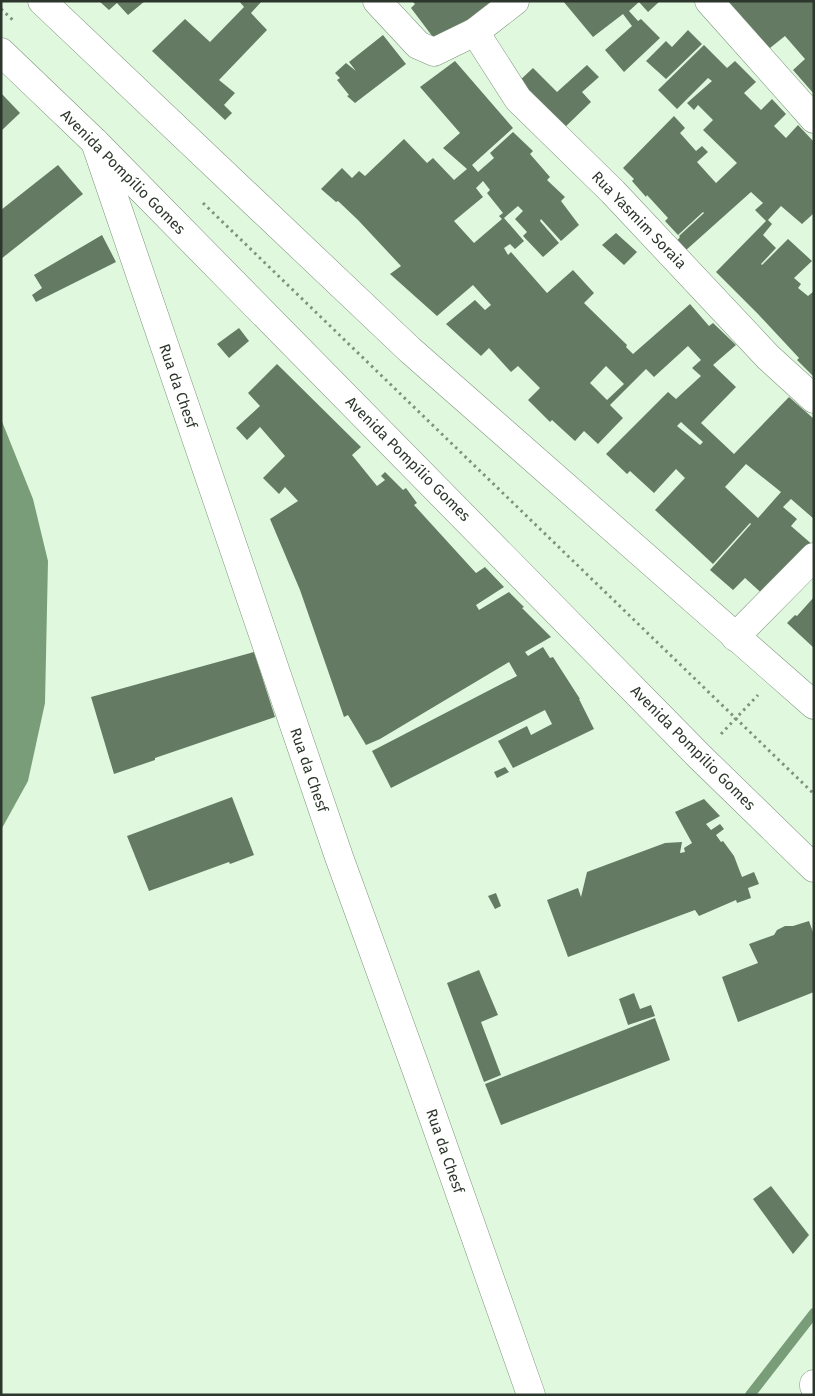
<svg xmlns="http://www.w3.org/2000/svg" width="815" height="1396" font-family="'Fira Sans',sans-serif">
<rect width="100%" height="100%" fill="#e0f9de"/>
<!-- water -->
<path fill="#7a9d79" d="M1 419 33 499 48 561 45 703 28 781 1 830Z"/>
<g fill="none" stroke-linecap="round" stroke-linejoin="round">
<!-- stream -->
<path stroke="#7a9d79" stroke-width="10" d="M750 1395 814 1313"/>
</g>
<!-- building -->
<g fill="#647a63" fill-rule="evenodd">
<path d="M99 1H145L128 15 117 3 109 10Z"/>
<path d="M239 1H262L251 13 267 30 219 80 235 93 224 105 232 113 225 120 152 51 185 19 210 42 244 7Z"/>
<path d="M412 1H497L439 45 411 8 415 4Z"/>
<path d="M563 1H660L648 12 639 2 629 11 638 21 641 19 660 38 624 72 605 50 632 26 623 14 593 37Z"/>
<path d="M725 1H814V94L793 70 805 59 785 36 765 52Z"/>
<path d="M688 30 702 44 666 79 646 61 666 41 672 47Z"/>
<path d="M383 35 406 64 355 103 347 96 349 95 337 80 340 78 335 73 346 63 356 71 349 62Z"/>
<path d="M704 45 727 68 735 61 756 82 744 93 761 110 772 99 786 114 774 126 786 138 798 125 814 142V213L802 224 781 206 768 220 772 224 763 235 776 248 761 264 762 265 788 239 812 261 794 278 801 284 798 288 808 296 814 291V377L797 360 799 358 758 314 716 272 766 221 755 210 763 203 751 192 685 251 676 242 680 237 679 236 704 213 703 212 678 235 665 221 668 218 647 195 646 197 632 181 634 179 623 168 674 116 685 128 680 133 696 151 702 146 708 152 697 162 716 183 737 163 703 130 713 120 698 105 694 110 687 103 712 81 708 78 677 109 658 90Z"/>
<path d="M455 61 513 128 472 165 478 172 494 158 490 153 513 132 533 151 530 154 550 177 547 180 565 197 561 201 579 225 561 241 541 219 540 221 559 243 543 257 523 236 527 232 515 219 523 211 518 206 504 218 524 241 515 249 510 244 504 248 508 255 511 252 547 293 573 270 594 293 584 303 627 345 626 347 633 354 690 304 709 326 713 323 736 345 713 365 736 387 701 423 734 454 789 397 814 419V519L791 499 783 507 797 519 791 526 814 546 767 598 745 578 733 590 710 570 751 524 750 523 713 564 655 510 685 478 676 469 654 493 630 471 627 474 606 454 668 392 676 399 701 376 692 368 701 360 688 346 654 377 646 369 610 405 623 418 598 444 584 431 575 441 552 420 550 422 528 400 540 388 518 366 511 372 489 348 481 356 446 324 475 300 485 310 491 305 473 285 437 316 390 274 401 266 358 220 338 201 336 202 321 189 342 168 352 178 359 171 365 176 404 139 427 163 433 158 454 180 467 169 443 148 460 133 420 87ZM483 181 490 190 487 193 503 213 499 216 502 219 474 243 454 221 483 197 476 188ZM606 366 624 384 607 400 590 383ZM681 422 703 442 700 445 677 426ZM746 464 781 492 758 518 725 487Z"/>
<path d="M587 65 599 77 582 92 591 102 561 131 517 83 533 68 557 92Z"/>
<path d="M1 93 20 113 1 131Z"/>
<path d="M58 165 83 194 1 259V210Z"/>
<path d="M616 233 637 252 624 265 602 245Z"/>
<path d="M102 235 116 262 36 302 32 295 42 288 34 275Z"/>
<path d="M239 328 249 341 229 358 217 344Z"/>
<path d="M277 364 361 447 352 455 377 486 385 480 381 476 385 472 403 490 406 488 417 503 414 505 476 573 485 567 504 587 476 605 479 610 509 592 524 607 522 608 551 637 525 652 528 656 543 647 550 658 553 657 580 699H579L594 729 513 768 498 741 527 726 531 735 552 724 545 710 391 788 372 751 517 676 509 662 380 739 366 745 348 715 344 717 300 590 270 519 298 501 285 487 279 494 263 478 285 456 260 427 247 440 236 428 260 406 248 393Z"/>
<path d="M814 597V648L787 623 795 615 797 616Z"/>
<path d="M254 652 275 717 155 758V760L114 774 91 697Z"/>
<path d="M505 767 509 772 497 778 494 772Z"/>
<path d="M232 797 254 855 230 864 229 862 149 891 127 836Z"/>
<path d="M704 799 720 816 706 824 711 830 720 824 724 829 716 835 721 842 723 841 734 856 742 877 754 872 759 884 748 888 751 898 737 903 736 900 699 916 695 910 568 957 547 900 578 888 581 897 587 872 665 843 682 842 680 853 685 852 684 848 692 843 675 812Z"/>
<path d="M496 893 501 906 495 909 488 896Z"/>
<path d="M809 921 814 935V992L738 1022 722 977 758 963 749 944 774 935 777 930 785 926H793Z"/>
<path d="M479 970 498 1015 481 1022 501 1075 484 1082 447 983Z"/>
<path d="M634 993 640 1009 651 1005 655 1016 628 1025 619 999Z"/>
<path d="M655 1018 670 1060 501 1125 485 1084Z"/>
<path d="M771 1186 809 1235 793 1254 753 1199Z"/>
</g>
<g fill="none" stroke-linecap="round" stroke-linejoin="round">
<defs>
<g id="minor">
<path d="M377 1 418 45 434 52 475 32 515 1"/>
<path d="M709 1 814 119"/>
<path d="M475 32 518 99 613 192 768 357 814 399"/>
<path d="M95 142 339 857 420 1080 531 1395"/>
<path d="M735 637 814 557"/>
<path d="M814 1384V1386"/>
</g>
<g id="major">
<path d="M42 1 410 350 814 705"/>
<path d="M1 52 95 142 699 756 814 868"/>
</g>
</defs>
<!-- minor casing -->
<use href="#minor" stroke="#7d947c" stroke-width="29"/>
<!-- major casing -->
<use href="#major" stroke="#7d947c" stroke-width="29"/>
<!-- path -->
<g stroke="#80917f" stroke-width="3" stroke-dasharray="2.5 4" stroke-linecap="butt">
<path d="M1 9 15 22"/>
<path d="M203 203 814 794"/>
<path d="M721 734 758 695"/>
</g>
<!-- minor -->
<use href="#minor" stroke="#fff" stroke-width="28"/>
<!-- major -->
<use href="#major" stroke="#fff" stroke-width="28"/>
</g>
<g text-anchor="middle" stroke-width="5" stroke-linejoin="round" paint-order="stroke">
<!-- street labels -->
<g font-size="15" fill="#2d362c" stroke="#fff">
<text transform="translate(123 172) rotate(45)" y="5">Avenida Pompílio Gomes</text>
<text transform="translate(639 220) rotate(46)" y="5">Rua Yasmim Soraia</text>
<text transform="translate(178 386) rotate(71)" y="5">Rua da Chesf</text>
<text transform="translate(408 459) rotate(45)" y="5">Avenida Pompílio Gomes</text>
<text transform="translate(693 748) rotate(45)" y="5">Avenida Pompílio Gomes</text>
<text transform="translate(309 770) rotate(71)" y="5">Rua da Chesf</text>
<text transform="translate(445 1151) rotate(71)" y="5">Rua da Chesf</text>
</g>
</g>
<!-- border -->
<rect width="815" height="1396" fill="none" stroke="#2d362c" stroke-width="5"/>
</svg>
